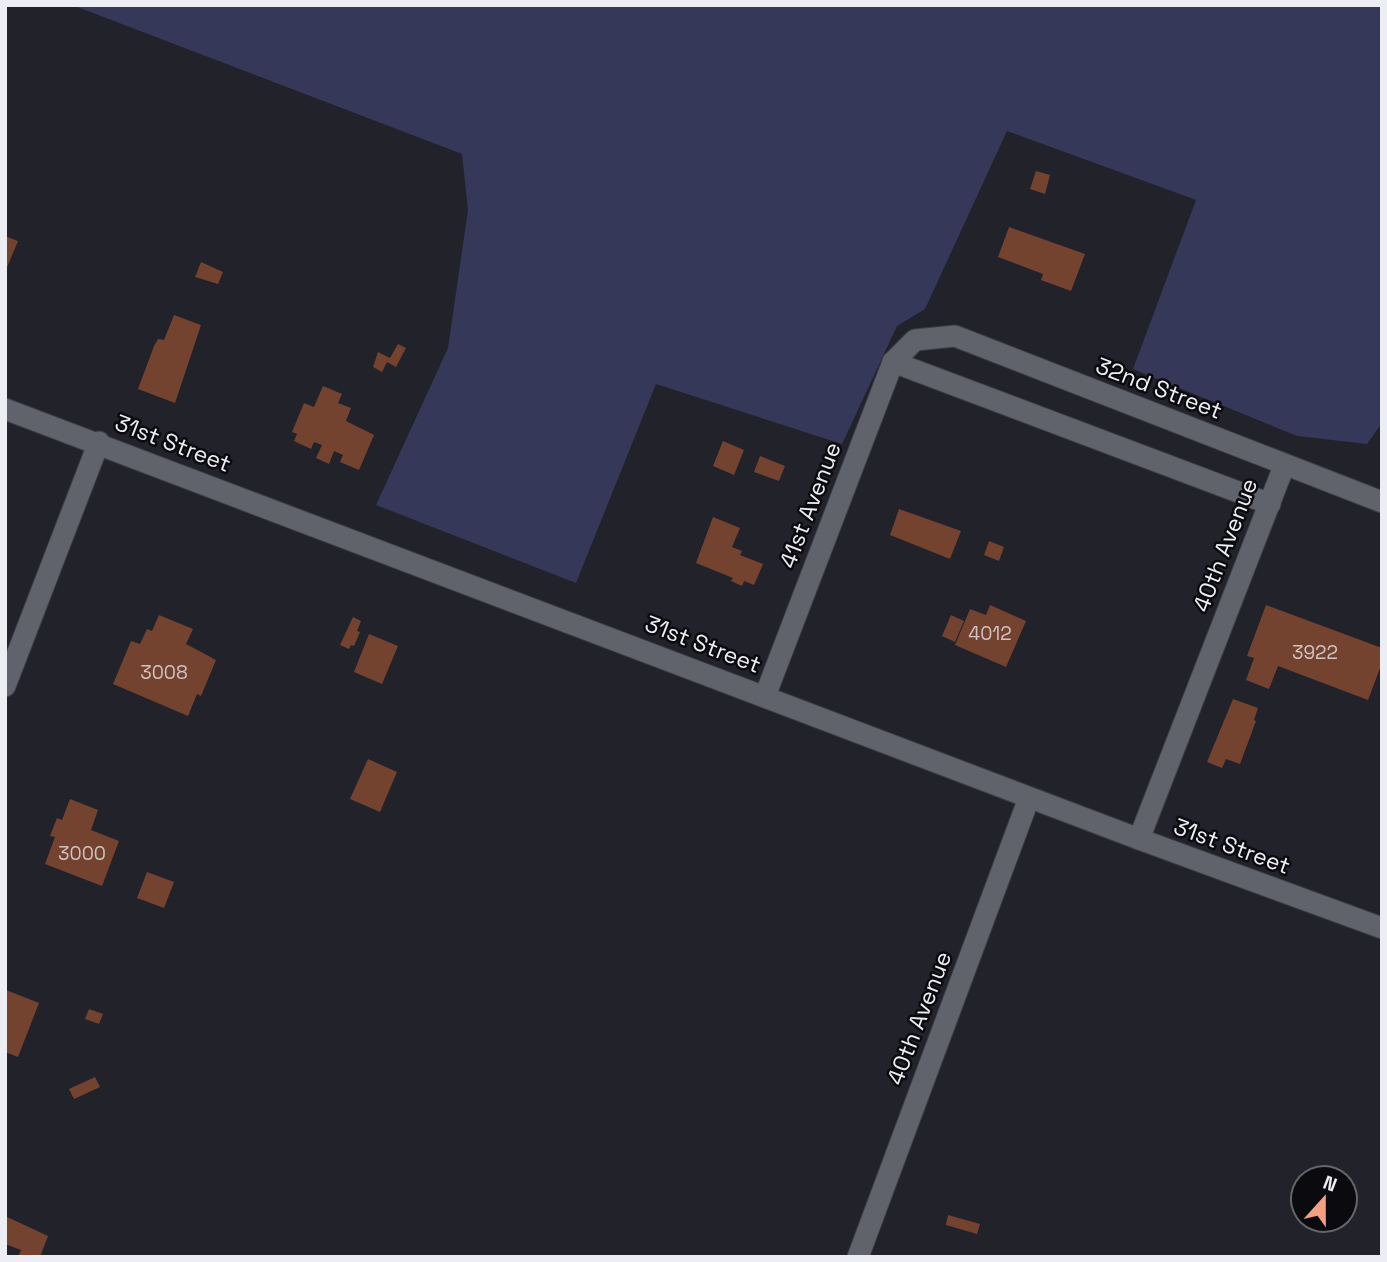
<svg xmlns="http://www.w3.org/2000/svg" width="1387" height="1262" font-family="'Space Grotesk',sans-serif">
<rect width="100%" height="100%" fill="#21222a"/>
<!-- green -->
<path fill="#363859" d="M72 5H1382V423L1367 444 1297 436 1133 369 1196 200 1007 131 925 309 897 326 842 444 656 384 576 583 376 505 448 348 468 210 462 154Z"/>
<!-- building -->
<g fill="#744330">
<path d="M1036 171 1050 175 1045 194 1030 189Z"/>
<path d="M1009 227 1085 254 1071 291 1041 280 1043 274 998 257Z"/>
<path d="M5 236 18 241 5 272Z"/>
<path d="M201 262 223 272 218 284 195 277Z"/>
<path d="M174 315 201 325 175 403 138 389 154 346 158 339 164 340Z"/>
<path d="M398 344 406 348 396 367 387 362 382 372 373 367 378 352 390 358Z"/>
<path d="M323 386 342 394 338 403 351 408 346 421 374 435 359 470 340 462 343 455 334 451 329 464 316 458 322 445 314 442 311 449 294 441 297 434 292 432 304 403 314 407Z"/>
<path d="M723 441 744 450 734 475 713 466Z"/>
<path d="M760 456 785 466 779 481 754 472Z"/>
<path d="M899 509 961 531 950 559 890 535Z"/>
<path d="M713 517 740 528 732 547 742 551 740 555 763 564 754 585 744 581 742 586 731 581 733 578 696 563Z"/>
<path d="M989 541 1004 547 999 561 984 555Z"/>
<path d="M990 605 1026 621 1006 667 955 645 970 609 986 615Z"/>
<path d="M1266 605 1382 648V663L1368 700 1278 666 1269 689 1246 680 1254 658 1247 656Z"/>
<path d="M159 615 193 629 186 644 216 660 201 696 197 694 188 716 113 684 131 641 140 644 147 629 152 631Z"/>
<path d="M951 615 964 621 955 642 942 636Z"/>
<path d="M353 617 361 621 357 631 360 632 354 646 351 645 349 649 340 645Z"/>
<path d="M369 634 398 646 382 684 354 672Z"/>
<path d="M1233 699 1258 708 1254 720 1256 721 1240 764 1226 759 1222 768 1207 762Z"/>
<path d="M368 759 397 772 380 812 350 799Z"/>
<path d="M70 799 98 810 91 830 119 841 102 886 45 864 55 837 50 836 57 818 62 820Z"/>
<path d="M147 872 174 882 164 908 137 898Z"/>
<path d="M6 990 39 1003 18 1057 5 1052Z"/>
<path d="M89 1009 103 1014 99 1024 85 1019Z"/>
<path d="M95 1077 100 1087 74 1099 69 1089Z"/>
<path d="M948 1215 980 1224 977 1234 946 1225Z"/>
<path d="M5 1216 48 1236 40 1257H18L21 1250 5 1244Z"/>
</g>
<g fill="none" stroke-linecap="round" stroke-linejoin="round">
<defs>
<g id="minor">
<path d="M893 362 1270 504"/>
<path d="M5 409 1139 839 1382 928"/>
<path d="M5 686 99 442"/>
<path d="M765 696 893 362 915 340 955 336 1382 502"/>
<path d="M1139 839 1284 466"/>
<path d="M858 1257 1029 798"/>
</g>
</defs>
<!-- minor casing -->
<use href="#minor" stroke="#3c3d44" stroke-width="23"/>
<!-- minor -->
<use href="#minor" stroke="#60626c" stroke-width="21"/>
</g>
<g text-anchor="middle" stroke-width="5" stroke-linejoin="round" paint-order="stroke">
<!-- number labels -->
<g font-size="19" fill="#cfc3c3">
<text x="990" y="640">4012</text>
<text x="1315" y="659">3922</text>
<text x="164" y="679">3008</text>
<text x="82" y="860">3000</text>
</g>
<!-- street labels -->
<g font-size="23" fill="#edeef4" stroke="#0b0b0f">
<text transform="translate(1159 388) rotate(21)" y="8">32nd Street</text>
<text transform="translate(173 443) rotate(21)" y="8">31st Street</text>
<text transform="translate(810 505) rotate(-69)" y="8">41st Avenue</text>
<text transform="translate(1225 545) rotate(-69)" y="8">40th Avenue</text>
<text transform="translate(703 644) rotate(21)" y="8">31st Street</text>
<text transform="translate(1232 846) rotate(20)" y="8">31st Street</text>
<text transform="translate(919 1018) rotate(-69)" y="8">40th Avenue</text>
</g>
</g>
<!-- border -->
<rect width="1387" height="1262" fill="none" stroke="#edeef4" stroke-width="14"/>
<!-- north arrow -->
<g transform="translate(1324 1199) rotate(21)"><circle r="33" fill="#0b0b0f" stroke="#65666b" stroke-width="2"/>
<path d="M0-5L12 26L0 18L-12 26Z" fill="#f2a081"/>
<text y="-10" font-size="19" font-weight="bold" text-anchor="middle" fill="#edeef4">N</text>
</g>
</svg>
